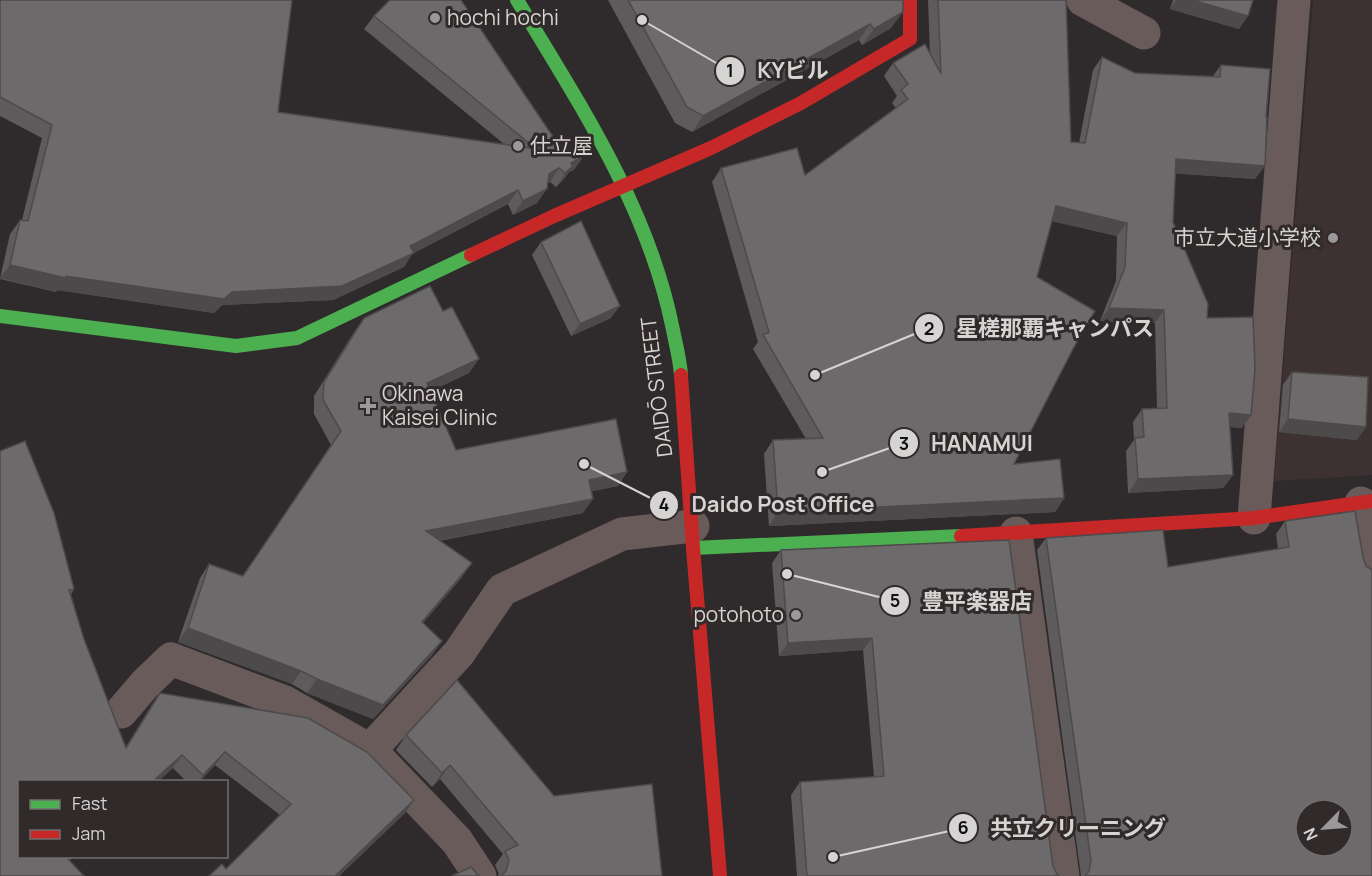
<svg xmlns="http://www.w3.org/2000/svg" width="1372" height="876" font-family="Manrope,'Noto Sans JP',sans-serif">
<rect width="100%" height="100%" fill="#2f2b2c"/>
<!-- built -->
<path fill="#3d3132" d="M1313 0H1372V475L1274 481Z"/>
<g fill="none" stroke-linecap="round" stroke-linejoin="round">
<!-- street -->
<g stroke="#685b59" stroke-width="33">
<path d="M1083 0 1144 33"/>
<path d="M1361 503 1372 567"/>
<path d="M1254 518 1294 0"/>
<path d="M1016 533 1063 876"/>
<path d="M121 712 145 684 171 659 285 702 370 750 457 841 480 876"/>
<path d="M370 750 459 653 502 590 622 534 693 526"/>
</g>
<!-- fast -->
<g stroke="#4caf50" stroke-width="14">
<path d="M517 0C580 105 649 208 673 330 676 345 680 360 681 375"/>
<path d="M0 316 236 346 297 338 471 255"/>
<path d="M693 548 961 536"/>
</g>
<!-- jam -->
<g stroke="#c62828" stroke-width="14">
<path d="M471 255 554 216 711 148 801 103 910 39V0"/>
<path d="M681 375 693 548 720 876"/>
<path d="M961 536 1254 518 1372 501"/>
</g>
</g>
<!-- wall -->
<g fill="#5e5b5c">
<path d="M0 0 278 112 504 144 364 29 374 16 574 170 569 172 563 180 556 187 550 182 548 183 537 203 513 215 508 204 412 254 404 267 333 300 222 305 214 313 57 290 56 292 0 279 10 234 20 220H22L42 138 0 116Z"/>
<path d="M608 0H903L891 28 862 45 859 40 692 132 675 123Z"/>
<path d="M928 0H1066L1071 142 1079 143 1093 70 1102 57 1135 73 1213 76 1221 65 1255 179 1175 173 1173 222 1207 318 1242 428 1230 427 1233 475 1223 488 1128 493 1126 451 1134 440 1133 422 1142 409 1157 408 1155 323 1100 321 1116 281 1117 236 1052 221 1037 277 1074 347 1014 464 1064 498 1055 512 769 526 764 454 773 440 806 439 753 349 758 342 712 182 721 168 805 175 896 108 892 103 897 96 884 76 893 63 930 54Z"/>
<path d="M1173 0H1253L1239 29 1170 9Z"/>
<path d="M541 242 611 318 571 336 532 255Z"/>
<path d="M364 318 469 373 431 391 456 450 627 472 618 486 591 491 583 513 439 541 462 577 423 623 442 641 432 655 373 719 307 693 292 684 178 642 200 578 209 564 243 576 331 445 314 414V396L354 332Z"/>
<path d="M1292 372 1357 440 1279 432 1283 385Z"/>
<path d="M0 451 74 589 71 594 84 639 126 747 151 706 160 693 414 800 405 813 339 876H209L226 869 280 815 215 765 199 782H187L173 768 70 860 0 876Z"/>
<path d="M1285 521 1363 557 1366 566 1372 876H1081L1037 550 1046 538 1168 567 1278 549 1276 534Z"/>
<path d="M1009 540 1053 866 1057 874 1059 876H797L791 795 800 782 874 777 863 650 779 656 772 563 781 550Z"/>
<path d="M406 735 554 796 662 876H498L499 874 495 865 503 854 440 779 432 787 396 750Z"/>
</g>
<!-- shaded-wall -->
<g fill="#4c4a4b">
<path d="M1176 0H1192L1248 16 1239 29 1170 9Z"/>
<path d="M903 12 891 28 862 45 874 29Z"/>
<path d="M870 24 859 40 692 132 703 116Z"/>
<path d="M584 156 574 170 569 172 563 180 556 187 565 173 571 163Z"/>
<path d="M1176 159 1265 166 1255 179 1166 173Z"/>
<path d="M559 168 550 182 539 188 549 174Z"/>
<path d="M547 189 537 203 513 215 523 201Z"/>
<path d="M518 190 508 204 412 254 404 267 333 300 222 305 214 313 57 290 56 292 0 278 10 265 66 276 410 246Z"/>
<path d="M1056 206 1127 223 1117 236 1046 220Z"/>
<path d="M620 306 611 318 571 336 580 324Z"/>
<path d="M1109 308 1164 310 1155 323 1100 321Z"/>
<path d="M479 359 469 373 418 397 427 383Z"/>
<path d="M1229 413 1251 415 1242 428 1220 426Z"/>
<path d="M1288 419 1366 427 1357 440 1279 432Z"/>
<path d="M627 472 618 486 580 494 589 480Z"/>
<path d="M1233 475 1223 488 1128 493 1138 479Z"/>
<path d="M1064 498 1055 512 769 526 778 512Z"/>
<path d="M593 499 583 513 416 545 426 531Z"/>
<path d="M472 563 462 577 412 636 422 622Z"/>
<path d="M188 628 301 671 292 684 178 642Z"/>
<path d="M872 638 863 650 779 656 788 643Z"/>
<path d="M442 641 432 655 373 719 307 693 317 679Z"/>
<path d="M225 752 215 765 199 782H198L203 775Z"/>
<path d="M182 755 173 768 157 782H152Z"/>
<path d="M450 765 440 779 432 787 442 773Z"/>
<path d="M414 800 405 813 339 876H335Z"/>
</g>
<!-- building -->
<g fill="#6d6a6b" stroke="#4c4a4b" stroke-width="1.5" fill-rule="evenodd">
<path d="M0 0H292L278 112 536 149 374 16 390 0H461L564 153 584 156 571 163 573 166 565 173 559 168 549 174 547 189 523 201 518 190 410 246 414 253 342 286 232 292 224 299 66 276V278L10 265 20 220 28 221 52 125 0 97Z"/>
<path d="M628 0H903V12L874 29 870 24 703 116 687 107Z"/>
<path d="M938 0H1066L1071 142 1085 143 1102 57 1135 73 1220 77 1221 65 1270 69 1266 117H1267L1265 166 1176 159 1173 222 1208 304 1207 318 1253 317 1255 369 1251 415 1229 413 1233 475 1138 479 1135 438 1144 437 1142 409 1167 408 1164 310 1109 308 1125 267 1127 223 1056 206 1037 277 1095 311 1074 347 1014 464 1060 459 1064 498 778 512 773 440 823 438 763 335 769 332 721 168 797 148 805 175 908 99 901 90 908 84 893 63 925 44 941 74Z"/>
<path d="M1192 0H1253L1248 16Z"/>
<path d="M581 221 620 306 580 324 541 242Z"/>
<path d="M430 286 443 311 452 307 479 359 427 383 456 450 616 419 627 472 589 480 593 499 426 531 472 563 422 622 442 641 383 705 317 679 301 671 188 628 209 564 243 576 341 431 323 400 324 382 364 318Z"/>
<path d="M1292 372 1368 377 1366 427 1288 419Z"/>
<path d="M25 441 54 513 74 589 69 590 84 639 126 748 160 693 308 718 367 752 414 800 335 876H209L222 864 226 869 291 804 225 752 203 775 182 755 152 782H20V856H69L67 858 84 876H0V451Z"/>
<path d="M1355 511 1363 557 1366 566 1372 570V876H1085L1089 871 1091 861 1046 538 1163 530 1168 567 1289 547 1285 521ZM1306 810H1342V846H1306Z"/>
<path d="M1009 540 1053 866 1057 874 1059 876H807L800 782 884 776 872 638 788 643 781 550Z"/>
<path d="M457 680 554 796 652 784 662 876H501L506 871 509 860 505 851 518 845 450 765 442 773 406 735Z"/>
<path d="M471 867 479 876H452Z"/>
</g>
<!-- markers -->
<g fill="#9c9899" stroke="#302a2b" stroke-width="2">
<circle cx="435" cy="18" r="6"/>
<circle cx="518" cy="146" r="6"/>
<circle cx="1333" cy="238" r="6"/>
<path d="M365 397h6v6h6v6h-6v6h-6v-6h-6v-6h6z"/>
<circle cx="796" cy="615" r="6"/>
</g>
<g text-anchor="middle" stroke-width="6" stroke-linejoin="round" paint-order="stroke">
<!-- poi labels -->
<g font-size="21" fill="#d6d3d3" stroke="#302a2b" text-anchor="start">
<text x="447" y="25">hochi hochi</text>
<text x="530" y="153">仕立屋</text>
<text x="1321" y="245" text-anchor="end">市立大道小学校</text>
<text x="382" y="401">Okinawa<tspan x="382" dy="24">Kaisei Clinic</tspan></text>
<text x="784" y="622" text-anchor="end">potohoto</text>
</g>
<!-- street labels -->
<g font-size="21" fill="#d6d3d3" stroke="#302a2b">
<text transform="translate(657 387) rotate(-97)" y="7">DAIDŌ STREET</text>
</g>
</g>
<!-- callouts -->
<path fill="none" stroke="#d6d3d3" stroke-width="2" d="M642 20L730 71M815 375L929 328M822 472L904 443M584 464L664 505M787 574L895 601M833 857L963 828"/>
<g fill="#d6d3d3" stroke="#302a2b" stroke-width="2">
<circle cx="642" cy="20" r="6"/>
<circle cx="815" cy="375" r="6"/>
<circle cx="822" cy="472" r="6"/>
<circle cx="584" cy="464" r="6"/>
<circle cx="787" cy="574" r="6"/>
<circle cx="833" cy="857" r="6"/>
<circle cx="730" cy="71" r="15"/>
<circle cx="929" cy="328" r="15"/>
<circle cx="904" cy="443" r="15"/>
<circle cx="664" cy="505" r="15"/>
<circle cx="895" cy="601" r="15"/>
<circle cx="963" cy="828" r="15"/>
</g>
<g font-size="18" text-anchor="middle" font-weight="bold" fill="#111">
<text x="730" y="77">1</text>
<text x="929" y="335">2</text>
<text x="904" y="450">3</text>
<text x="664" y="511">4</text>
<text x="895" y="607">5</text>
<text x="963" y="834">6</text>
</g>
<g font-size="22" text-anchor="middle" font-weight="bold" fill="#d6d3d3" stroke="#302a2b" stroke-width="6" stroke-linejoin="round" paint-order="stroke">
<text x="793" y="78">KYビル</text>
<text x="1055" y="336">星槎那覇キャンパス</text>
<text x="982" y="451">HANAMUI</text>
<text x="783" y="512">Daido Post Office</text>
<text x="977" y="609">豊平楽器店</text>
<text x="1078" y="836">共立クリーニング</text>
</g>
<!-- legend -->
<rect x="18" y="780" width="210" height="78" fill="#302a2b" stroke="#726e6e" stroke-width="1.5"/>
<rect x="30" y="800" width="30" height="9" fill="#4caf50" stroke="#726e6e" stroke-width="1.5"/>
<text x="72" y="810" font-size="18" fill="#d6d3d3">Fast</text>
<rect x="30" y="830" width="30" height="9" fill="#c62828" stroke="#726e6e" stroke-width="1.5"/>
<text x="72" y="840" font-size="18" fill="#d6d3d3">Jam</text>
<!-- north arrow -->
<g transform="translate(1324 828) rotate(245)"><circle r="28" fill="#302a2b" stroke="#726e6e" stroke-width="1.5"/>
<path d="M0-4.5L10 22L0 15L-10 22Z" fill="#9c9899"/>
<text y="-9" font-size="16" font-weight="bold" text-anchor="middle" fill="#d6d3d3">N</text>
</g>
</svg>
